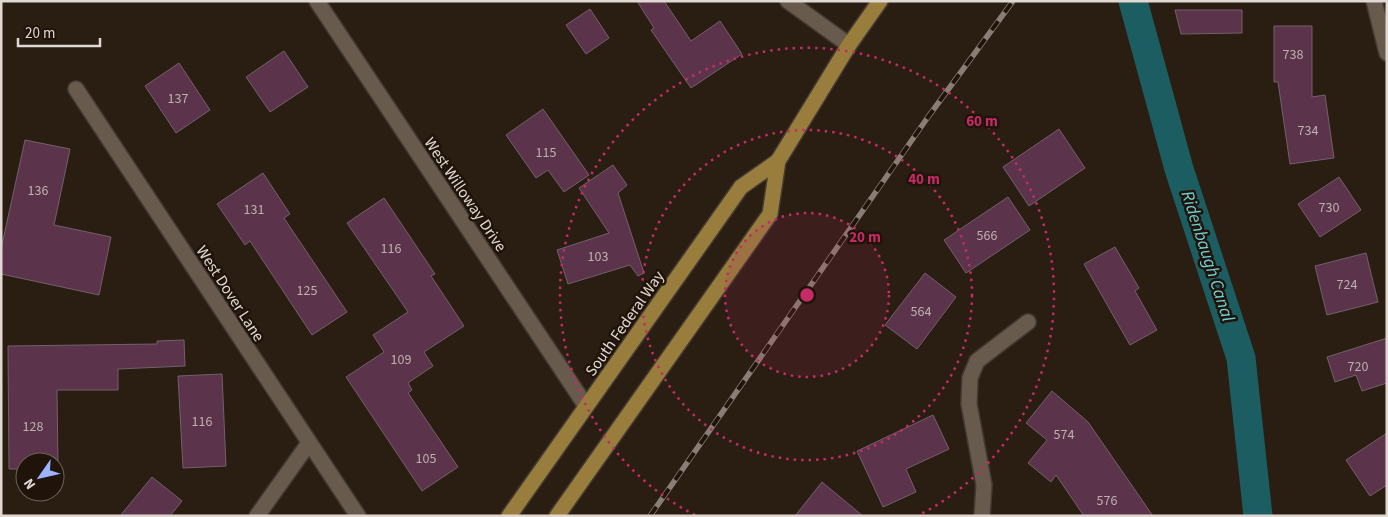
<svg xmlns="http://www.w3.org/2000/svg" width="1388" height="517" font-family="'Source Sans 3',sans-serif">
<rect width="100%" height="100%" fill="#2a1e13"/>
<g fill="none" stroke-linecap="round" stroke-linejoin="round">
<!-- canal -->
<path stroke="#1b5d61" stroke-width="29" d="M1133 1 1179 169 1241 358 1258 516"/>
</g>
<!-- building -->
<g fill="#5b344b" stroke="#72606a">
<path d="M637 1H664L691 41 720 21 742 54 691 88 651 30 654 28Z"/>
<path d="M590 9 609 38 586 54 566 25Z"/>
<path d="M1175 10H1242V33L1181 34Z"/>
<path d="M1274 26H1312V97L1325 95 1334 158 1290 164 1278 82H1274Z"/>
<path d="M284 51 308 87 270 112 246 77Z"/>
<path d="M179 63 210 110 176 133 145 86Z"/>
<path d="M543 109 589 175 564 192 548 170 536 178 506 135Z"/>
<path d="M1059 129 1085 168 1029 206 1003 167Z"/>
<path d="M25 140 70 149 54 225 111 237 99 295 1 274V249Z"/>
<path d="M613 165 627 185 618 193 644 273 638 276 630 265 568 284 557 250 609 233 579 188Z"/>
<path d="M263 173 290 214 284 218 347 312 312 335 250 241 245 245 217 204Z"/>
<path d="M1339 177 1361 210 1320 237 1298 204Z"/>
<path d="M1008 197 1030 230 966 273 944 240Z"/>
<path d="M384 198 435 274 431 276 464 326 424 352 433 366 408 383 412 390 408 393 458 467 422 491 346 377 384 352 373 335 408 312 347 223Z"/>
<path d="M1115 247 1139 288 1135 291 1157 330 1130 345 1084 264Z"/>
<path d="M1366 253 1378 302 1327 315 1315 266Z"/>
<path d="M925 273 956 297 917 349 885 325Z"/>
<path d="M1387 338V383L1362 391 1356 375 1335 382 1327 357Z"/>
<path d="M184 340 185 366 118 369V390H57L58 468H55V462H25V469H9L8 346 157 344V341Z"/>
<path d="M222 374 226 466 183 468 178 376Z"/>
<path d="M1052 391 1088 422 1153 516H1084L1056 475 1051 482 1028 463 1047 440 1026 423Z"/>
<path d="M933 415 949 449 906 469 916 492 883 507 857 451Z"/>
<path d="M1387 433V485L1370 496 1346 460Z"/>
<path d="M152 477 182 501 170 516H120Z"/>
<path d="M822 482 863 516H795Z"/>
</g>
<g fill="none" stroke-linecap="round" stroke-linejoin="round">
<defs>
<g id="minor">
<path d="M317 1 586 406"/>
<path d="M788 1 849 45"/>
<path d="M1374 1 1387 53"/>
<path d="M76 89 358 516"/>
<path d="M257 516 309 443"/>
<path d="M982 516 984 485 969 404 970 378 977 361 1028 322"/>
</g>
<g id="major">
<path d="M509 516 741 187 778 161"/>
<path d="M557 516 770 214 778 161 849 45 880 1"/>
</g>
</defs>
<!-- minor casing -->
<use href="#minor" stroke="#433a33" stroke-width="18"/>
<!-- major casing -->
<use href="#major" stroke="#433a33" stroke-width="18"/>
<!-- minor -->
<use href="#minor" stroke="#695a4e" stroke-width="15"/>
<!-- major -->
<use href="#major" stroke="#987d3d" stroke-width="15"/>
<defs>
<path id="rail" d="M650 516 928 117 1013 1"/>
</defs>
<!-- rail casing -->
<use href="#rail" stroke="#887e75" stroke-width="5.5"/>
<!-- rail -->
<use href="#rail" stroke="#20140a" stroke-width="4" stroke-dasharray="11" stroke-linecap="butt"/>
</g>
<!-- distance rings -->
<circle cx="807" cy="295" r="82" fill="#c52b67" fill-opacity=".12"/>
<g fill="none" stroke="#c52b67" stroke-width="2.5" stroke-dasharray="2.5 5">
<circle cx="807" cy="295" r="82"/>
<circle cx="807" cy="295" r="165"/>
<path d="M695 515A247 247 0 1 1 919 515"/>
</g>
<g text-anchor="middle" stroke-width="5" stroke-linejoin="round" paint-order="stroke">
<!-- number labels -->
<g font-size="14" fill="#bfafb0">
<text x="1293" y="59">738</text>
<text x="178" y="103">137</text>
<text x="1308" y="135">734</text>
<text x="546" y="157">115</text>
<text x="38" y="195">136</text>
<text x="1329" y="212">730</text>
<text x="254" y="214">131</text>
<text x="987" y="240">566</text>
<text x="391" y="253">116</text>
<text x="598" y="261">103</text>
<text x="1347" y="289">724</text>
<text x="307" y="295">125</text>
<text x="921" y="316">564</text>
<text x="401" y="364">109</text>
<text x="1358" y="371">720</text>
<text x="202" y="426">116</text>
<text x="33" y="431">128</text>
<text x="1064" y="439">574</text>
<text x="426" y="463">105</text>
<text x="1107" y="505">576</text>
</g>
<!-- street labels -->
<g font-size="16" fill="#e0d8d1" stroke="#20140a">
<text transform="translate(466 194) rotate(56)" y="6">West Willoway Drive</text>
<text transform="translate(231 293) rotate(57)" y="6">West Dover Lane</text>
<text transform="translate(624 323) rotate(-55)" y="6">South Federal Way</text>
</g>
<!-- water labels -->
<g font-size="18" font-style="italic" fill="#6dd2d8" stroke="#20140a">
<text transform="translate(1208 256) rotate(72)" y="6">Ridenbaugh Canal</text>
</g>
</g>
<circle cx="807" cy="295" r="8" fill="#c52b67" stroke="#20140a" stroke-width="2.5"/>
<g font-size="15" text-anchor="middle" font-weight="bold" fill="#c52b67" stroke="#20140a" stroke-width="5" stroke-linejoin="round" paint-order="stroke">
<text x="982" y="126">60 m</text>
<text x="924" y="184">40 m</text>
<text x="865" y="242">20 m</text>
</g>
<!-- border -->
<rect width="1388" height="517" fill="none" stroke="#e0d8d1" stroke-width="5"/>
<!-- north arrow -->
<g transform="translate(40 477) rotate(236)"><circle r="24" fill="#20140a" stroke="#6d625a"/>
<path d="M0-4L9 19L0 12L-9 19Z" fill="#9eb3fd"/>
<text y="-8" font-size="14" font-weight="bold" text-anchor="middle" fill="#e0d8d1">N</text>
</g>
<!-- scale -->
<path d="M18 38v8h82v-8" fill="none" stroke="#e0d8d1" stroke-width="2.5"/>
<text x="25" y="38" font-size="15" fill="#e0d8d1" stroke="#20140a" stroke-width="4" paint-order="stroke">20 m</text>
</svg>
